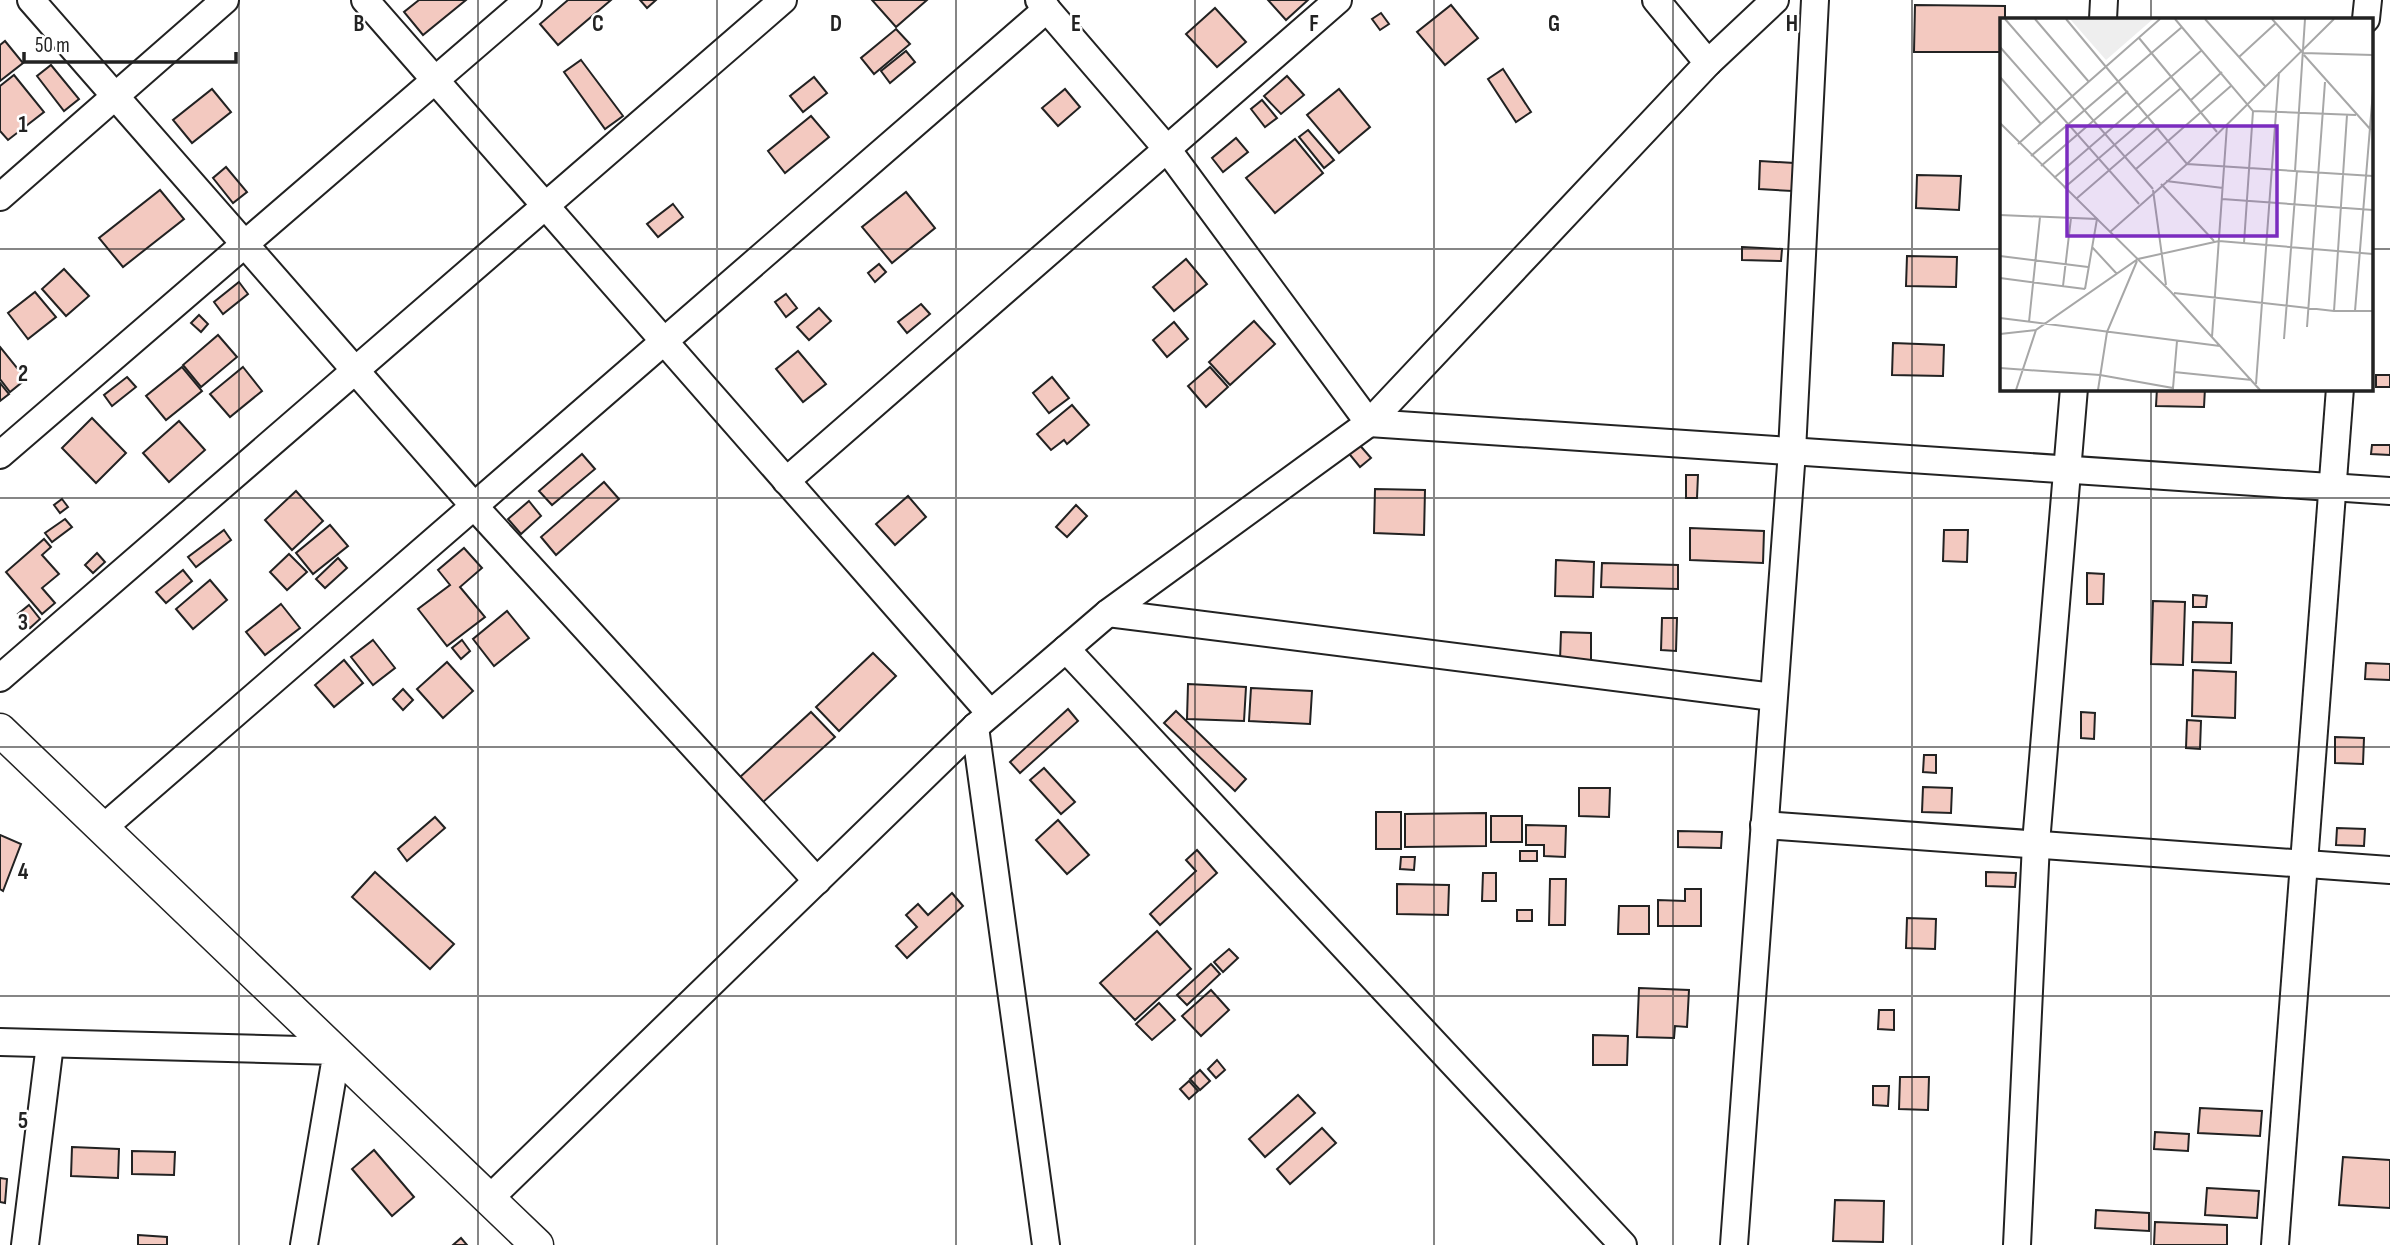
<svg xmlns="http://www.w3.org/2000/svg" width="2390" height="1245" font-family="'Sofia Sans Condensed',sans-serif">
<rect width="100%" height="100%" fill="#fff"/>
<!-- building -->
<g fill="#f3c9c0" stroke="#222" stroke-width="2">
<path d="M419 0H466L423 35 404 12Z"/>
<path d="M568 0H611L558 45 540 24Z"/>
<path d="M640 0H656L647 8Z"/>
<path d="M872 0H927L896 27Z"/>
<path d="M1268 0H1308L1286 20Z"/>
<path d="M1451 5 1478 38 1445 65 1417 32Z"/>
<path d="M1915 5 2005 6V19H2002V52H1914Z"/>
<path d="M1215 8 1246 42 1217 67 1186 34Z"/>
<path d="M1381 13 1389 24 1380 30 1372 19Z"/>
<path d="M896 29 910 44 874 74 861 58Z"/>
<path d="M5 41 23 63 0 81V45Z"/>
<path d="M906 51 915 62 890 83 881 71Z"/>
<path d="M581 60 623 116 605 129 564 72Z"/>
<path d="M51 65 79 99 64 111 37 76Z"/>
<path d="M1503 69 1531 112 1516 122 1488 79Z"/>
<path d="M14 75 44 112 8 140 0 131V86Z"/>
<path d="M1287 76 1304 95 1281 114 1264 96Z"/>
<path d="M814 77 827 93 803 112 790 96Z"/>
<path d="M212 89 231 112 192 143 173 120Z"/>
<path d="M1065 89 1080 107 1058 126 1042 108Z"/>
<path d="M1339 89 1370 127 1339 153 1307 115Z"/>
<path d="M1262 100 1277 118 1265 127 1251 109Z"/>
<path d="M811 116 829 137 785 173 768 151Z"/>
<path d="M1308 130 1334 160 1324 168 1299 137Z"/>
<path d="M1236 138 1248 152 1223 172 1212 158Z"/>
<path d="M1295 139 1323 173 1275 213 1246 178Z"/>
<path d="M1760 161 1794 163 1792 191 1759 189Z"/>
<path d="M226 167 247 192 233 203 213 178Z"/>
<path d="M1917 175 1961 176 1959 210 1916 208Z"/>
<path d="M160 190 184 219 123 267 99 238Z"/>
<path d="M906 192 935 228 892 263 862 227Z"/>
<path d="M673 204 683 217 658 237 647 224Z"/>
<path d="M1742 247 1782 249 1781 261 1742 260Z"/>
<path d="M1907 256 1957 257 1956 287 1906 286Z"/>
<path d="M1186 259 1207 284 1174 311 1153 287Z"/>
<path d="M879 264 886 272 875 282 868 273Z"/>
<path d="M64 269 89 296 66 316 42 289Z"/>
<path d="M239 282 248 294 223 314 214 302Z"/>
<path d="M35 292 56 317 28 339 8 313Z"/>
<path d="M786 294 797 308 786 317 775 302Z"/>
<path d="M921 304 930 314 907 333 898 322Z"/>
<path d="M819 308 831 321 809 340 797 327Z"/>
<path d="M199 315 208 324 201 332 191 323Z"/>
<path d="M1254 321 1275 344 1230 385 1209 362Z"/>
<path d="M1174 322 1188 339 1167 357 1153 340Z"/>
<path d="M218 335 237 357 201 387 183 365Z"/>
<path d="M1893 343 1944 345 1943 376 1892 375Z"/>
<path d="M0 347 26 379 10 392 0 379Z"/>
<path d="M798 351 826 384 803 402 776 369Z"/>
<path d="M182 367 202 391 166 420 146 396Z"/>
<path d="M243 367 262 391 230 417 210 394Z"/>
<path d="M1210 367 1228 387 1206 407 1188 386Z"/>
<rect x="2376" y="375" width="14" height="12"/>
<path d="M127 377 136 387 112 406 104 395Z"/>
<path d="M1052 377 1069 398 1049 413 1033 393Z"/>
<path d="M0 383 9 394 0 401Z"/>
<path d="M2157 388H2205L2204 407 2156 406Z"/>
<path d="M1072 405 1089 425 1067 444 1064 440 1051 450 1037 434Z"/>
<path d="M92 418 126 453 96 483 62 448Z"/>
<path d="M179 421 205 450 169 482 143 453Z"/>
<path d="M1357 442 1371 458 1360 467 1346 450Z"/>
<path d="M2372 445H2390V455L2371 454Z"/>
<path d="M582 454 595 469 552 505 539 491Z"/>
<path d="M1686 475H1698L1697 498H1686Z"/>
<path d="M604 482 619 499 556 555 541 537Z"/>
<path d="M1375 489 1425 490 1424 535 1374 533Z"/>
<path d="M296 491 323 521 292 550 265 520Z"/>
<path d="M908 496 926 517 895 545 876 524Z"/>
<path d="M62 499 68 507 60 513 54 505Z"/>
<path d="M529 501 541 516 521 534 508 519Z"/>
<path d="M1076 505 1087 516 1067 537 1056 527Z"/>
<path d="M65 519 72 527 52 542 45 533Z"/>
<path d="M330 525 348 546 313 574 296 553Z"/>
<path d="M1690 528 1764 531 1763 563 1690 560Z"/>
<path d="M224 530 231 540 196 567 188 557Z"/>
<path d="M1944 530H1968L1967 562 1943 561Z"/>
<path d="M44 539 51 547 42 555 59 574 42 588 55 603 42 614 6 572Z"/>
<path d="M464 548 482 568 460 587 485 617 447 646 418 609 450 585 438 570Z"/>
<path d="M97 553 105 562 93 573 85 565Z"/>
<path d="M289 554 307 572 287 590 270 572Z"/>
<path d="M338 558 347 568 325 588 316 579Z"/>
<path d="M1556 560 1594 562 1593 597 1555 596Z"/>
<path d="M1602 563 1678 565V589L1601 587Z"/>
<path d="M183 570 192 581 166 603 156 592Z"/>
<path d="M2087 573 2104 574 2103 604H2087Z"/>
<path d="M210 580 227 600 193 629 176 609Z"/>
<path d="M2193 595 2207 596 2206 607H2193Z"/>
<path d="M2153 601 2185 602 2183 665 2151 664Z"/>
<path d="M281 604 300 628 265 655 246 632Z"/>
<path d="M29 605 40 619 30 628 18 614Z"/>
<path d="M507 611 529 638 494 666 473 639Z"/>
<path d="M1662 618H1677L1676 651 1661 650Z"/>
<path d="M2193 622 2232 623 2231 663 2192 662Z"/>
<path d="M1561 632 1591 633V661L1560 660Z"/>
<path d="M373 640 395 668 373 685 351 657Z"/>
<path d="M462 640 470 651 461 659 452 648Z"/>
<path d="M873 653 896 676 839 731 816 707Z"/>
<path d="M344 660 363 683 334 707 315 685Z"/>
<path d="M447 662 473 691 443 718 417 689Z"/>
<path d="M2366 663 2390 664V680L2365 679Z"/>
<path d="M2193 670 2236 672 2235 718 2192 716Z"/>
<path d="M1188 684 1246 687 1244 721 1187 719Z"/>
<path d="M1251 688 1312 691 1310 724 1249 721Z"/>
<path d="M403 689 413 700 403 710 393 699Z"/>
<path d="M1068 709 1078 721 1020 773 1010 762Z"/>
<path d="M1176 711 1246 779 1235 791 1164 723Z"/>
<path d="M811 712 835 737 762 803 739 778Z"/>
<path d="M2081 712 2095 713 2094 739 2081 738Z"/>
<path d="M2187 720 2201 721 2200 749 2186 748Z"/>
<path d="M2335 737 2364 738 2363 764 2335 763Z"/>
<path d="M1924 755H1936V773L1923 772Z"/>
<path d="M1044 768 1075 802 1061 814 1030 780Z"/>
<path d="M1923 787 1952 788 1951 813 1922 812Z"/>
<path d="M1579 788H1610L1609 817 1579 816Z"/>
<rect x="1376" y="812" width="25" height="37"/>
<path d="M1486 813V846L1405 847V814Z"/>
<rect x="1491" y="816" width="31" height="26"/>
<path d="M435 817 445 828 407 861 398 849Z"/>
<path d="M1058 820 1089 855 1067 874 1036 840Z"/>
<path d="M1526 825 1566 826 1565 857 1544 856V845H1526Z"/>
<path d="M2337 828 2365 829 2364 846 2336 845Z"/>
<path d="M1678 831 1722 832 1721 848 1678 847Z"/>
<path d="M0 835 21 844 3 891 0 889Z"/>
<path d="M1197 850 1217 873 1160 925 1150 914 1196 871 1186 860Z"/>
<rect x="1520" y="851" width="17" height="10"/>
<path d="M1401 857H1415L1414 870 1400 869Z"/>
<path d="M375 872 454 944 430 969 352 897Z"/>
<path d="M1986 872 2016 873 2015 887 1986 886Z"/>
<path d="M1483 873H1496V901H1482Z"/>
<path d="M1550 879H1566L1565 925H1549Z"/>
<path d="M1397 884 1449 885 1448 915 1397 914Z"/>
<path d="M1685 889H1701V926H1658V900L1685 901Z"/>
<path d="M952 893 963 906 907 958 896 946 917 927 906 915 918 904 928 915Z"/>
<path d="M1619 906H1649V934H1618Z"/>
<rect x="1517" y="910" width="15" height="11"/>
<path d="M1907 918 1936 919 1935 949 1906 948Z"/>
<path d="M1157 931 1191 969 1135 1020 1100 983Z"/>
<path d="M1229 949 1238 958 1223 972 1214 962Z"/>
<path d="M1211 964 1220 974 1187 1005 1177 995Z"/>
<path d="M1639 988 1689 990 1687 1027 1675 1026 1674 1038 1637 1037Z"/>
<path d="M1211 990 1229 1010 1201 1036 1182 1016Z"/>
<path d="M1159 1003 1175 1020 1152 1040 1136 1024Z"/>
<path d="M1879 1010H1894V1030L1878 1029Z"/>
<path d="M1593 1035 1628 1036 1627 1065H1593Z"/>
<path d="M1217 1060 1225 1070 1216 1078 1208 1069Z"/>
<path d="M1200 1070 1210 1081 1200 1090 1190 1079Z"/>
<path d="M1900 1077H1929L1928 1110 1899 1109Z"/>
<path d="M1189 1081 1198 1091 1189 1099 1180 1089Z"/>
<path d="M1873 1086H1889L1888 1106 1873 1105Z"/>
<path d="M1298 1095 1315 1113 1265 1157 1249 1139Z"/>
<path d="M2200 1108 2262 1111 2260 1136 2198 1133Z"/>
<path d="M1322 1128 1336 1143 1290 1184 1277 1169Z"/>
<path d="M2155 1132 2189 1134 2188 1151 2154 1149Z"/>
<path d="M72 1147 119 1149 118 1178 71 1176Z"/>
<path d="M374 1150 414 1197 392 1216 352 1169Z"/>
<path d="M132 1151 175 1152 174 1175 132 1174Z"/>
<path d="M2343 1157 2390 1160V1208L2339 1205Z"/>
<path d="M0 1178 7 1179 5 1203 0 1202Z"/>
<path d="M2207 1188 2259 1191 2257 1218 2205 1215Z"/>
<path d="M1835 1200 1884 1201 1883 1242 1833 1241Z"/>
<path d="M2096 1210 2149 1213V1231L2095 1228Z"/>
<path d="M2155 1222 2227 1225V1245H2154Z"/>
<path d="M138 1235 167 1237V1245H138Z"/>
<path d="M461 1238 467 1245H453Z"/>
</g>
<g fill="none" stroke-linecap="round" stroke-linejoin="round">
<defs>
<g id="minor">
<path d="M31 0 474 506 817 881"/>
<path d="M365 0 990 713"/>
<path d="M1039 0 1167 149 1369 423 2390 491"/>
<path d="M1656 0 1708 63"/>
<path d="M2103 19 2104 0"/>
<path d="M2366 19 2368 0"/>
<path d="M0 197 225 0"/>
<path d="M0 455 528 0"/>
<path d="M786 481 1338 0"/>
<path d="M1108 613 1773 697"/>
<path d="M1066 649 1623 1245"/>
<path d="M0 678 783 0"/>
<path d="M975 727 1046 1245"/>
<path d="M1764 825 2390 870"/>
<path d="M103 828 1047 9"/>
<path d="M0 1042 337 1051 304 1245"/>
<path d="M489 1199 975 727 1108 613 1369 423 1708 63 1775 0"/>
<path d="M25 1245 50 1044"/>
<path d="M1734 1245 1792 451 1815 0"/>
<path d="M2017 1245 2036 843 2074 388"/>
<path d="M2275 1245 2340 388"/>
</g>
<path id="tertiary" d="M0 730 537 1245"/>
</defs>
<!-- minor casing -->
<use href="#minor" stroke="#222" stroke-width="30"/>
<!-- tertiary casing -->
<use href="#tertiary" stroke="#222" stroke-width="35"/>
<!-- minor -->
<use href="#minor" stroke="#fff" stroke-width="26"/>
<!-- tertiary -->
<use href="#tertiary" stroke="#fff" stroke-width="32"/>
</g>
<!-- grid -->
<path fill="none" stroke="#222" stroke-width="2" stroke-opacity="0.55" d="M239 0V1245M478 0V1245M717 0V1245M956 0V1245M1195 0V1245M1434 0V1245M1673 0V1245M1912 0V1245M2151 0V19M0 249H2002M2371 249H2390M2151 388V1245M0 498H2390M0 747H2390M0 996H2390"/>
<!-- overview -->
<g transform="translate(2000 18)">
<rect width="373" height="373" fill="#fff"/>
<path d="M70 1H153L106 42Z" fill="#eee"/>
<path fill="none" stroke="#a7a7a7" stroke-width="2" d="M5 1 153 171M35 1 89 64M66 1 187 146 373 158M175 1 253 93 244 225M205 1 265 68M272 1 303 35 373 37M139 20 217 114M0 29 139 186M304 37 371 112M239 39 276 5M0 59 41 106M191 82 222 54M253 93 356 97M0 105 171 274 260 372M18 126 160 1M31 138 182 9M41 148 128 73M136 151 232 67M295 153 305 1M54 160 202 32M166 163 223 170M161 166 214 223M64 170 181 70M153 172 166 267M76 181 159 109M222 181 373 192M0 197 97 201 85 271M110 214 187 146 334 1M92 229 117 256M0 238 88 249M0 260 85 271M63 268 71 200M174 275 334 293H373M334 293 347 97M355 293 373 73M0 300 220 328M29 304 40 199M307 309 325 64M0 316 36 312M212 319 227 107M284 321 297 153M0 350 100 357 173 370 177 323M174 354 252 362M256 366 279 54M16 372 36 312 138 241 219 223 373 236M98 372 107 314 137 243"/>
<path fill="#7b2cbf" fill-opacity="0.15" stroke="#7b2cbf" stroke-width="3.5" d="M67 108H277V218H67Z"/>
<rect width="373" height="373" fill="none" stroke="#222" stroke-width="3.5"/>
</g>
<g font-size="23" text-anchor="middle" font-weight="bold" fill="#222" stroke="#fff" stroke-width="5" stroke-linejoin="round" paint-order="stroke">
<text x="359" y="31">B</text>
<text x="598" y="31">C</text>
<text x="836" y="31">D</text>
<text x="1076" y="31">E</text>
<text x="1314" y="31">F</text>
<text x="1554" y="31">G</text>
<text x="1792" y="31">H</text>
<text x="23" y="132">1</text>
<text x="23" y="381">2</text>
<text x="23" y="630">3</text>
<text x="23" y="879">4</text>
<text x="23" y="1128">5</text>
</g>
<!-- scale -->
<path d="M24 52v10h212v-10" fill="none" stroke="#222222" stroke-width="3.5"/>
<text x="35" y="52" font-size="21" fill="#222222" stroke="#ffffff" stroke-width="5" paint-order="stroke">50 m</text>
</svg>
